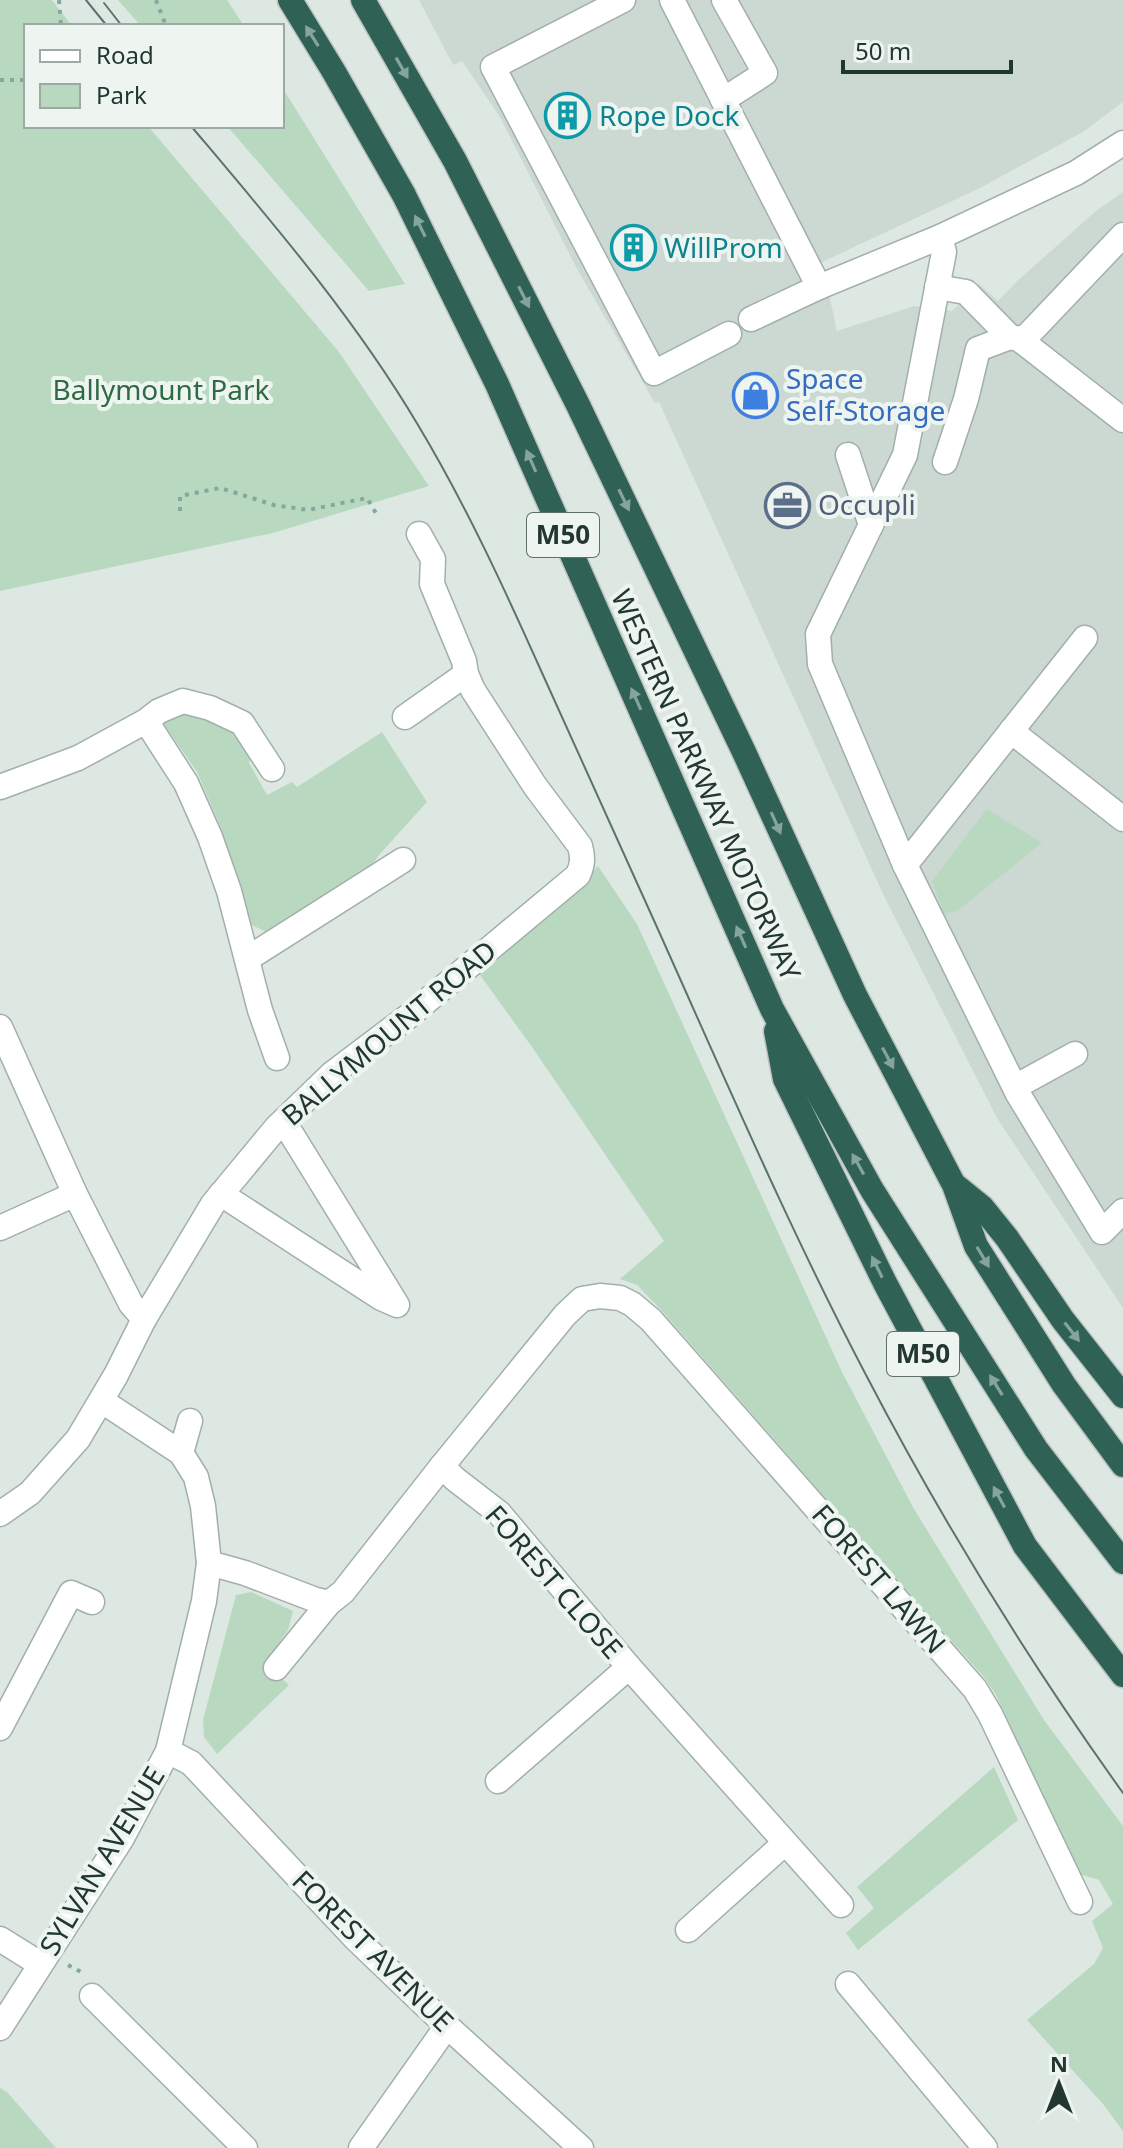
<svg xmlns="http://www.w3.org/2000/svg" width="1123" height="2148" font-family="'Noto Sans',sans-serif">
<rect width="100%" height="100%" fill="#dee8e3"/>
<!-- built -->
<path fill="#ccd8d2" d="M419 0H1123V102L1083 132 980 188 822 262 837 331 914 306 952 311 979 284 998 301 1016 282 1096 211 1123 192V1308L997 1118 884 896 659 402 655 403 577 269 500 117 462 61 453 65Z"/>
<!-- green -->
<g fill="#b8d9c0">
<path d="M0 0H52L72 26H26V126H148L339 352 429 486 273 533 0 591Z"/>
<path d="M118 0H227L244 26H141Z"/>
<path d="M282 87 405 284 369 291 227 126H282Z"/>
<path d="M187 710 235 729 251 756 249 763 267 795 292 782 297 787 382 732 427 802 379 855 367 872 266 932 252 925 221 828 197 772 163 723 166 719Z"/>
<path d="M987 809 1042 843 957 911 944 914 932 881Z"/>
<path d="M598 866 637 924 842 1372 914 1509 1044 1720 1123 1826V2131L1103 2104 1027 2020 1094 1964 1103 1948 1092 1921 1113 1904 1099 1880 1079 1874 996 1695 984 1677 880 1561 663 1312 637 1285 620 1279 664 1241 532 1047 480 975 550 914Z"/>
<path d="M251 1592 293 1611 288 1630 265 1663 289 1685 217 1754 204 1737 203 1720 236 1595Z"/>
<path d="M994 1767 1018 1820 858 1950 846 1933 874 1908 857 1887Z"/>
<path d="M0 2088 7 2092 56 2148H0Z"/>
</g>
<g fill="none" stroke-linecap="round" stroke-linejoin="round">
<defs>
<g id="minor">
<path d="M623 0 493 67 654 373 729 334"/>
<path d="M672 0 819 287"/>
<path d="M723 100 765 73 724 0"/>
<path d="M940 237 944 252 905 455 818 634 820 664 905 865 1018 1094 1102 1232 1123 1211"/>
<path d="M937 287 966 292 1010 337 1019 339 1123 420"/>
<path d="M751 319 819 287 940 237 1076 173 1123 143"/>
<path d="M1019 339 1027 336 1123 235"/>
<path d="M848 455 871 525"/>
<path d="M945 462 966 399 978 349 1010 337"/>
<path d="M405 717 466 674"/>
<path d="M146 721 186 783 210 837 229 891 260 1010 277 1058"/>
<path d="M1011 731 1123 819"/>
<path d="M0 787 78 758 146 721 159 711 183 701 210 708 242 723 272 769"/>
<path d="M905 865 1085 638"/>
<path d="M247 959 403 860"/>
<path d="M0 1027 75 1194 131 1304 144 1319"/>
<path d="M1015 1087 1075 1054"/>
<path d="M221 1194 381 1298 397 1305 284 1122"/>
<path d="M0 1228 75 1194"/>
<path d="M181 1453 190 1421"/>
<path d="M442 1466 455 1479 499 1513 629 1667 841 1905"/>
<path d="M0 1514 30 1493 78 1439 116 1375 144 1319 213 1204 276 1128 333 1073 410 1015 578 875C583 864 583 857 580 846L535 786 473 690 466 674 464 661 432 584 433 559 419 534"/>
<path d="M209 1563 245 1573 316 1600 329 1603 343 1592 442 1466 565 1315 582 1299 600 1296 620 1298 632 1304 651 1320 975 1689 990 1714 1080 1902"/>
<path d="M276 1668 329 1603"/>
<path d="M0 1728 71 1593 92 1602"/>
<path d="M168 1751 191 1763 356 1939 447 2026 581 2148"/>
<path d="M498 1781 629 1667"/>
<path d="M688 1930 785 1843"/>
<path d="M0 1939 40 1964"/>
<path d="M848 1984 985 2148"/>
<path d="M92 1996 245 2148"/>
<path d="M0 2028 122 1838 168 1751 204 1601 209 1563 203 1506 196 1477 181 1453 102 1401"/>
<path d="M361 2148 447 2026"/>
</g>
<g id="highway">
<path d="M290 0 334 72 404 195 497 384 772 1009 872 1190 1036 1449 1123 1562"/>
<path d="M363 0 455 161 578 405 744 752 855 995 954 1185 976 1246 1064 1385 1123 1465"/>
<path d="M776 1031 785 1079 885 1283 1025 1546 1123 1675"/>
<path d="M956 1186 982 1207 1007 1238 1063 1320 1123 1396"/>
</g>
</defs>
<!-- minor casing -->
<use href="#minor" stroke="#a2afaa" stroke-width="27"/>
<!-- highway casing -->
<use href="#highway" stroke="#bcc3c1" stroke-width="27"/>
<!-- path -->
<g stroke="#80aa9c" stroke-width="4" stroke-dasharray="4 6" stroke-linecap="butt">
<path d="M59 0 61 26"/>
<path d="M156 0 166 26"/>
<path d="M0 80H26"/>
<path d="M180 511V496L220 488 274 505 308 510 367 498 377 515"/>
<path d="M68 1965 85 1974"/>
</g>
<!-- minor -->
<use href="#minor" stroke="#fff" stroke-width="24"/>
<!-- highway -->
<use href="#highway" stroke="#2f6155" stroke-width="24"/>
<!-- tram -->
<g stroke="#5b736c" stroke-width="2">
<path d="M86 0 107 26"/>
<path d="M104 3 122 26"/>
<path d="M191 126C272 222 354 317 418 425 466 505 505 590 543 675 576 748 609 821 642 894 715 1055 784 1219 866 1375 942 1521 1028 1660 1123 1793"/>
</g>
</g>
<!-- one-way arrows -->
<defs><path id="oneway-solid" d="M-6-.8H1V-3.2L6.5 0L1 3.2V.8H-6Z" transform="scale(2)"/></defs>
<g fill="#85a49b">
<use href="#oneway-solid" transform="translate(312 36) rotate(-122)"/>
<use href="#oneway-solid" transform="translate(402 68) rotate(60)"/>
<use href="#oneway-solid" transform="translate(420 226) rotate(-116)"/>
<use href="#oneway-solid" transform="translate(524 297) rotate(63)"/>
<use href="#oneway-solid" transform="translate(531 461) rotate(-114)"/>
<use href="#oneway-solid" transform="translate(624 500) rotate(64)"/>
<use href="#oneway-solid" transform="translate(636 699) rotate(-114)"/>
<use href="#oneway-solid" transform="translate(776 823) rotate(66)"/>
<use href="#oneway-solid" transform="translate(741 937) rotate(-114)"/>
<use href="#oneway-solid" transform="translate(888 1058) rotate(62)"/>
<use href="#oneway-solid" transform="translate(858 1164) rotate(-119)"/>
<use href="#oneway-solid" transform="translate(983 1257) rotate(59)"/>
<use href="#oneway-solid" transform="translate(877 1267) rotate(-116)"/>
<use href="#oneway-solid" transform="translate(1072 1332) rotate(52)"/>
<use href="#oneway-solid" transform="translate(996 1385) rotate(-122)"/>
<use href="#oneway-solid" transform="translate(999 1497) rotate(-118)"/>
</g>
<!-- icons -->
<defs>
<symbol id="building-ring" viewBox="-11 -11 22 22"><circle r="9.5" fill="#eef5f1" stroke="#0f9aa8" stroke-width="1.5"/><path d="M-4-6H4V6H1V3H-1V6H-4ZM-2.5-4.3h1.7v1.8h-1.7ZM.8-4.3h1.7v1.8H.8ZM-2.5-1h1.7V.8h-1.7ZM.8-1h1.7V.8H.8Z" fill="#0f9aa8"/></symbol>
<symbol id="shop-ring" viewBox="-11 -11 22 22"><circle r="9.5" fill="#eef5f1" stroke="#3f7fe0" stroke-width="1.5"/><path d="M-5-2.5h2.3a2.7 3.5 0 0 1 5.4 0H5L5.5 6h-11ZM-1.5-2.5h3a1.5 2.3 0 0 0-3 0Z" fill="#3f7fe0"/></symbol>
<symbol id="office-ring" viewBox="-11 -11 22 22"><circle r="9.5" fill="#eef5f1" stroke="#5c6f8a" stroke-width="1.5"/><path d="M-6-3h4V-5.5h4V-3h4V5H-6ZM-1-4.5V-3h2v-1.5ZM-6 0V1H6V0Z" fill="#5c6f8a"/></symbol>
</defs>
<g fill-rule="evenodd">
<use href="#building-ring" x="542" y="90" width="51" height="51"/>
<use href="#building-ring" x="608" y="222" width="51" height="51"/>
<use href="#shop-ring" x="730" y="370" width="51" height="51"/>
<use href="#office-ring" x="762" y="480" width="51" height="51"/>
</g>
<g text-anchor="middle" stroke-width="8" stroke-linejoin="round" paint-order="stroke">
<!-- shield labels -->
<g fill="#eef5f1" stroke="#5e706a" stroke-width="2">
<rect x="527" y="513" width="72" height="44" rx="6"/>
<rect x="887" y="1332" width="72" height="44" rx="6"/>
</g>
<g font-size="26" font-weight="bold" fill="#213730">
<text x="563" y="544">M50</text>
<text x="923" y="1363">M50</text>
</g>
<!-- culture labels -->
<g font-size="28" fill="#0d838f" stroke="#eef5f1" text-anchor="start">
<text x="599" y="126">Rope Dock</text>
<text x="664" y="258">WillProm</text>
</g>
<!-- shop labels -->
<g font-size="28" fill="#366cbe" stroke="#eef5f1" text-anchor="start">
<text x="786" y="389">Space<tspan x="786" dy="32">Self-Storage</tspan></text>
</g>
<!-- park labels -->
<g font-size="28" fill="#2e6a44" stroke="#eef5f1">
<text x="161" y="400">Ballymount Park</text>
</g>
<!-- service labels -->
<g font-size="28" fill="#4e5e75" stroke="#eef5f1" text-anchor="start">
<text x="818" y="515">Occupli</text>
</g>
<!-- street labels -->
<g font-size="28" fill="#213730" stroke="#eef5f1">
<text transform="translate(706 785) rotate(66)" y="10">WESTERN PARKWAY MOTORWAY</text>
<text transform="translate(389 1033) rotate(-40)" y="10">BALLYMOUNT ROAD</text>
<text transform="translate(879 1579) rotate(49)" y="10">FOREST LAWN</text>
<text transform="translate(554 1582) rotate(49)" y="10">FOREST CLOSE</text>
<text transform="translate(102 1861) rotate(-59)" y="10">SYLVAN AVENUE</text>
<text transform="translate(373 1951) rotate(45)" y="10">FOREST AVENUE</text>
</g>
</g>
<!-- legend -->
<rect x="24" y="24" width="260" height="104" fill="#eef5f1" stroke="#9ca9a4" stroke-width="2"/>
<rect x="40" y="50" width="40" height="12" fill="#ffffff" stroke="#9ca9a4" stroke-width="2"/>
<text x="96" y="64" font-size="24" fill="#213730">Road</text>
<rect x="40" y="84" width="40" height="24" fill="#b8d9c0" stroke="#9ca9a4" stroke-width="2"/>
<text x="96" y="104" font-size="24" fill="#213730">Park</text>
<!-- north arrow -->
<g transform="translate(1059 2084)" stroke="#eef5f1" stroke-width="6" paint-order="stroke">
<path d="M0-6L14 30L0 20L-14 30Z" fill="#213730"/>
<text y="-12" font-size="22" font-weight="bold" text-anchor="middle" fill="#213730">N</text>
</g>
<!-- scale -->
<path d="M843 60v12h168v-12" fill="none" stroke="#213730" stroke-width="4"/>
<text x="855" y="60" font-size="24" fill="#213730" stroke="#eef5f1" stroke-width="6" paint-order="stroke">50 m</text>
</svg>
